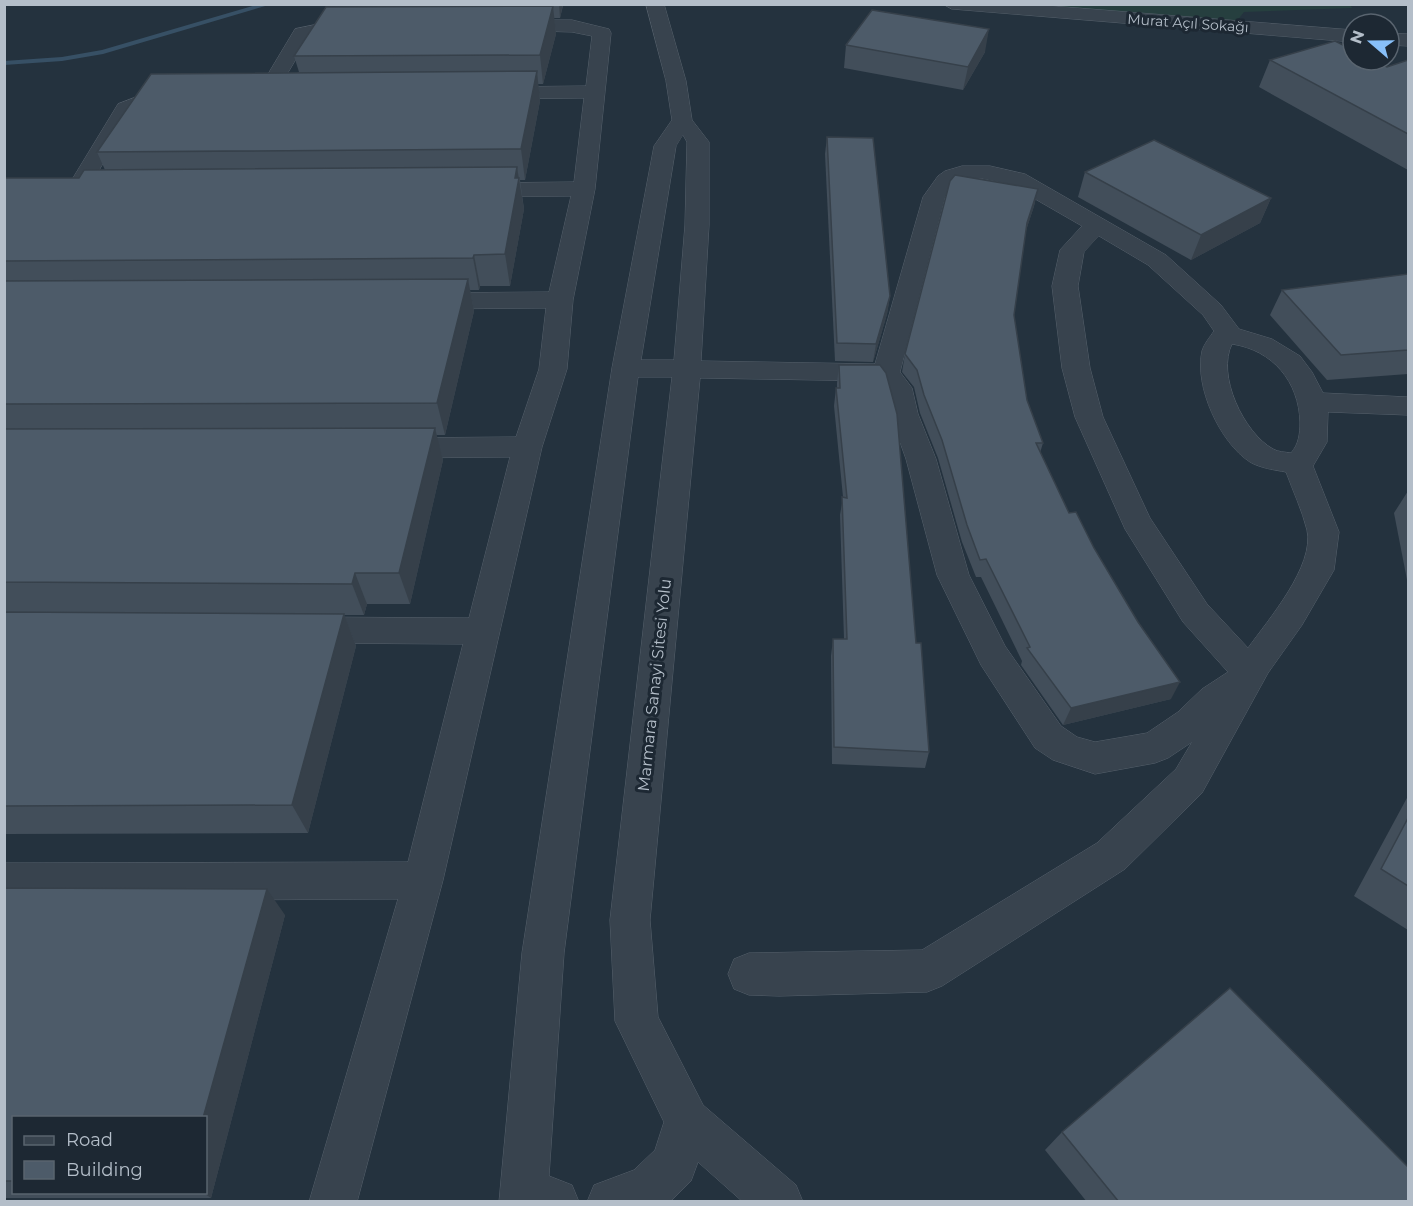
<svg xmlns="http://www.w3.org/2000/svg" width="1413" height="1206" font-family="Montserrat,sans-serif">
<rect width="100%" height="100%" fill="#24323e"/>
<!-- green -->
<path fill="#263f3f" d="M1350 4 1352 8 1244 12 1236 22 1009 5Z"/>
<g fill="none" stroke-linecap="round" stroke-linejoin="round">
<!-- stream -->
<path fill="#375065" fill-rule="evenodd" d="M259 4H272L103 54 62 61 4 65V61L62 57 102 50Z"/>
<defs>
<g id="street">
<path d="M646 4H664L686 81 692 120 709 142V225L701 361 875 364 923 197 938 176 945 171 962 166H990L1025 174 1166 255 1221 305 1239 329 1272 339 1300 356 1312 372 1323 393 1408 397V415L1328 412 1327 442 1313 466 1339 532 1334 570 1302 625 1268 673 1202 793 1125 869 942 986 927 992 779 996 749 995 734 989 728 974 734 959 749 953 922 950 1097 843 1176 769 1192 742 1168 758 1155 763 1095 774 1053 760 1035 748 981 665 937 575 906 459 890 414 885 390 878 381 700 378 650 920 658 1017 703 1105 796 1185 803 1202H743L698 1162 691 1181 670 1202H587L594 1185 634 1170 655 1150 664 1122 615 1021 610 920 672 377H638L564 953 549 1176 572 1185 579 1202H499L522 953 612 368 654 146 672 120 666 81ZM683 135 687 142 685 225 674 360H641L676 146ZM980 178 1009 184 1082 226 1060 250 1052 286 1062 368 1075 417 1125 529 1183 622 1228 672 1202 689 1178 712 1147 733 1095 742 1077 737 1061 726 1005 646 969 575 936 459 918 414 912 388 900 372 945 197C955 183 963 178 980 178ZM1099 236 1148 265 1203 315 1214 331C1210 337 1204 344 1202 351 1194 386 1220 443 1250 462 1260 468 1275 470 1286 472 1293 491 1302 510 1307 530 1315 566 1268 620 1248 648L1207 604 1150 518 1103 417 1090 368 1078 286 1084 252ZM1232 344C1273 350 1299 382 1300 422 1300 433 1299 444 1291 453 1285 452 1278 452 1273 449 1244 433 1216 375 1232 344Z"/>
<path d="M943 4H1027L1353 30V42L952 9Z"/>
<path d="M511 20H572L609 29 611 33 595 189 573 300 567 369 542 447 443 880 357 1202H309L398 899 4 901V863L408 862 463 644 306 643 294 639 289 630 294 621 306 617 469 618 510 457 393 458 383 455 378 448 383 441 393 438 516 437 539 369 546 308 426 309 417 306 413 301 417 296 426 293 549 292 571 196 477 197 469 195 466 190 469 185 477 183 574 182 584 98 495 99 488 97 485 93 488 89 495 87 586 86 592 36 572 32 504 30 502 26 504 22Z"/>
<path d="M333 21 361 23 363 27 361 31C345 35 326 34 309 37L273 98H259L256 94 295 29Z"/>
<path d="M1389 33 1408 34V46L1389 45Z"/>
<path d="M157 89 177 91 180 95 177 99 160 101 133 112 84 196 76 198 68 196 65 191 118 104Z"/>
</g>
</defs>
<!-- street casing -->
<use href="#street" stroke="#56616c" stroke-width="1"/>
<!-- street -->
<use href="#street" fill="#38434e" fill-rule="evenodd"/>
</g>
<!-- wall -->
<g fill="#424e5a" fill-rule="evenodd">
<path d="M390 4H579L563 6 560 18H554L556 34 543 84H538L540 101 525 180H520L524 209 510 286H480L479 290H470L474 311 445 435H436L443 460 410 604H367L364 615H344L356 646 308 833 4 834V178H79L105 170 97 152 299 72 294 56 390 6Z"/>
<path d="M846 45 985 52 963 90 844 68Z"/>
<path d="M1270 60 1387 67 1408 60V170L1259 87Z"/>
<path d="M827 137 890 296 887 314 873 362 835 361 825 154Z"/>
<path d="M1085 172 1271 198 1260 223 1191 260 1078 197Z"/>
<path d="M1038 189 1034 206 1026 230 1014 315 1027 400 1043 443 1040 453 1069 513 1094 548 1171 699 1063 725 1021 665 1022 661 981 577H976L962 542 938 458 920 413 914 387 902 372 905 354Z"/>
<path d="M1408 274V374L1327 380 1270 315 1282 290Z"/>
<path d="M839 365 916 643 929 752 925 768 832 764 831 656 833 639H844L840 515 843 497 834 406 836 388H837V383Z"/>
<path d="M1408 491V585L1394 513Z"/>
<path d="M1408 796V930L1354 896Z"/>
<path d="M4 888 285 915 211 1198H4ZM14 1118H206V1192H14Z"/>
<path d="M1062 1132 1408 1202H1087L1045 1150Z"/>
</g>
<!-- shaded-wall -->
<g fill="#36404a">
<path d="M559 4H563L560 18Z"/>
<path d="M553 6 556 34 543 84 540 55Z"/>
<path d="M989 29 985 52 963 90 968 67Z"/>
<path d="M537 71 540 101 525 180 521 149Z"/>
<path d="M517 167 524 209 510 286 505 254Z"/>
<path d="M1038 189 1034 206 1023 240 1027 223Z"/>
<path d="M1271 198 1260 223 1191 260 1201 235Z"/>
<path d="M474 255 480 286 479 290 473 258Z"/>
<path d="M468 279 474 311 445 435 437 403Z"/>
<path d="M890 296 887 314 873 362 876 344Z"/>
<path d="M435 428 443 460 410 604 399 573Z"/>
<path d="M355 573 367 604 364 615 352 584Z"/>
<path d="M344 614 356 646 308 833 292 805Z"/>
<path d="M1180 682 1171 699 1063 725 1071 708Z"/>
<path d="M267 889 285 915 211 1198 202 1192H206V1118H203Z"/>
</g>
<!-- building -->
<g fill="#4d5b69" stroke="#36404a" stroke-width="1.5">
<path d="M553 6 540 55 294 56 326 7Z"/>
<path d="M872 10 989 29 968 67 846 45Z"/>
<path d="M1335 41 1353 50V60H1373L1387 67 1408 60V134L1270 60Z"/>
<path d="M537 71 521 149 97 152 151 74Z"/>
<path d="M827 137 873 138 890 296 876 344 837 343Z"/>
<path d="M1154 140 1271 198 1201 235 1085 172Z"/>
<path d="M517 167 515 178H519L505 254 474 255 473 258 4 261V178H79L84 170Z"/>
<path d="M955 175 1038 189 1027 223 1014 315 1027 400 1043 443H1036L1069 513 1076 512 1094 548 1138 622 1180 682 1071 708 1027 648 1030 647 986 559 980 560 967 525 942 440 924 395 917 370 905 354 950 181Z"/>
<path d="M1408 274V350L1341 355 1282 290Z"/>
<path d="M468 279 437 403 4 404V281Z"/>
<path d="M839 365H880L886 373 897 414 916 643H921L929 752 834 747 833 639H847L842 497 847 498 836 388H840Z"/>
<path d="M435 428 399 573H355L352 584 4 582V429Z"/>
<path d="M4 612 344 614 292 805 4 806Z"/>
<path d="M1408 818V886L1381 869Z"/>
<path d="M4 888 267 889 203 1118H14V1181H4Z"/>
<path d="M1230 988 1408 1167V1202H1119L1062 1132Z"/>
</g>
<g text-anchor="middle" stroke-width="6" stroke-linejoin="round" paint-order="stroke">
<!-- far-street labels -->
<g font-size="14" fill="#b4bec9" stroke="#1d2833">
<text transform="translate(1188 23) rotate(4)" y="5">Murat Açıl Sokağı</text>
</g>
<!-- street labels -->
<g font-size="16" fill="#b4bec9" stroke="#1d2833">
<text transform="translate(654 685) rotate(-84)" y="6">Marmara Sanayi Sitesi Yolu</text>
</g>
</g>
<!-- border -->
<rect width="1413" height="1206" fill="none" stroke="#b4bec9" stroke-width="12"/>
<!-- legend -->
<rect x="12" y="1116" width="195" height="78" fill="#1d2833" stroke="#59646f" stroke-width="1.5"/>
<rect x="24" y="1136" width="30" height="9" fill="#38434e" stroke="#59646f" stroke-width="1.5"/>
<text x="66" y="1146" font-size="18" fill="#b4bec9">Road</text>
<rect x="24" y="1161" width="30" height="18" fill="#4d5b69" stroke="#59646f" stroke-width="1.5"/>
<text x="66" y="1176" font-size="18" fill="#b4bec9">Building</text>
<!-- north arrow -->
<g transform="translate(1371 42) rotate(290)"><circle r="28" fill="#1d2833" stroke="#59646f" stroke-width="1.5"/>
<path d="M0-4.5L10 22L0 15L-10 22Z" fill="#88c0f9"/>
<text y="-9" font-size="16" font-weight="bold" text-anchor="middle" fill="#b4bec9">N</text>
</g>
</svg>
